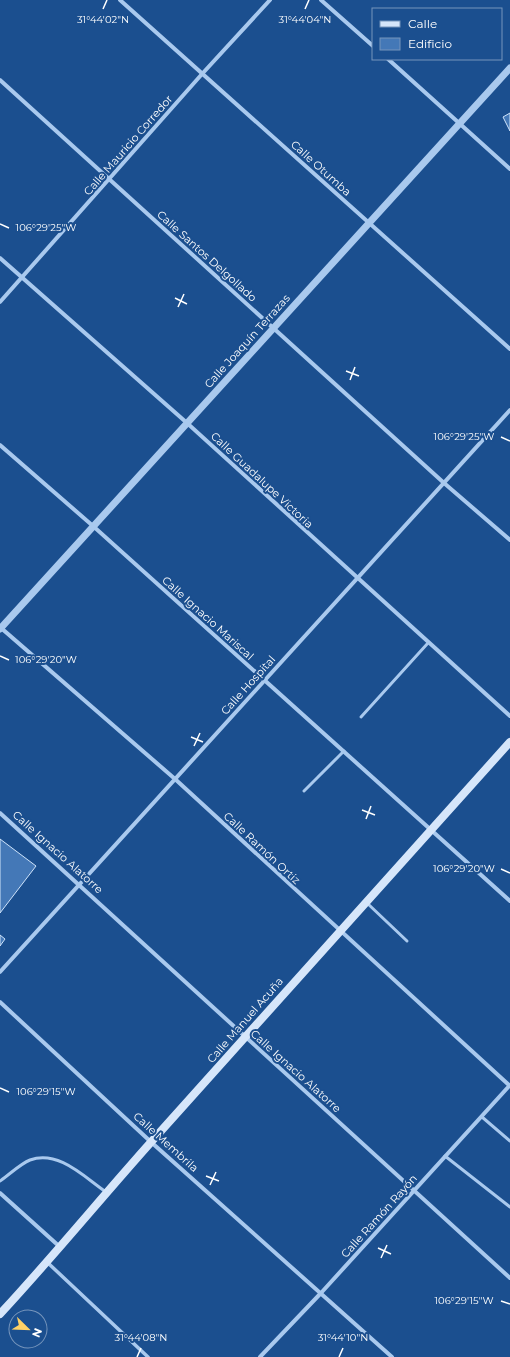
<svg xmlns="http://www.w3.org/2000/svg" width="510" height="1357" font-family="Montserrat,sans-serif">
<rect width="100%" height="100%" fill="#1b4f8f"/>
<!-- building -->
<g fill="#4478b7" stroke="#cfe3fa">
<path d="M510 113V131L503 117Z"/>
<path d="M0 839 36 866 0 913Z"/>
<path d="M0 935 5 939 0 946Z"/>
</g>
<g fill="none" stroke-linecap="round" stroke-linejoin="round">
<!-- service -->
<g stroke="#a9c9ee" stroke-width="3">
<path d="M361 717 428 643"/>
<path d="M304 791 344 751"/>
<path d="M367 903 407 941"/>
<path d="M482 1117 510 1141"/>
<path d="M445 1156 510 1207"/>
<path d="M0 1181C9 1175 20 1164 30 1160 59 1150 84 1177 106 1192"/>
</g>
<!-- pedestrian -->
<path stroke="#a9c9ee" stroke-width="3.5" d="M48 1263 148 1357"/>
<!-- minor -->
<g stroke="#a9c9ee" stroke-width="4">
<path d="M120 0 510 349"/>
<path d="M321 0 373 46"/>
<path d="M388 59 510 169"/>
<path d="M0 80 444 483 510 540"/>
<path d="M0 258 187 423 510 716"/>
<path d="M0 302 202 74 270 0"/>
<path d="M0 445 93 526 510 901"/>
<path d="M0 627 175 779 510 1086"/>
<path d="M0 813 510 1278"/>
<path d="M0 972 510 410"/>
<path d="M0 1002 151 1142 392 1357"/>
<path d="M0 1193 60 1247"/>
<path d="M260 1357 321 1293 510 1085"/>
</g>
<!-- tertiary -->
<path stroke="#a9c9ee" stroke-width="7" d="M0 629 510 68"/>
<!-- secondary -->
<path stroke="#d6e6fa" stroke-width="8" d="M0 1314C52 1258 101 1198 152 1141 271 1007 390 874 510 742"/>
</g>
<!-- ticks -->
<path fill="none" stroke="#fff" stroke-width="1.5" d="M103 9 107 0M305 9 309 0M0 224 9 228M175 298 187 304M178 307 184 294M346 371 359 376M350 380 355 367M501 437 510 441M0 656 9 660M191 737 203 742M194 746 200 733M362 810 375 815M366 819 371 806M501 869 510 873M0 1088 9 1092M206 1176 219 1181M210 1185 216 1172M378 1248 391 1254M381 1258 387 1245M501 1301 510 1304M137 1357 141 1348M339 1357 343 1348"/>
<g text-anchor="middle" stroke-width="4" stroke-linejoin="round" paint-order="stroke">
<!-- street labels -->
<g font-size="11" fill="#fff" stroke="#1b4f8f">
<text transform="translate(128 145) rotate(-49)" y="4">Calle Mauricio Corredor</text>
<text transform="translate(321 168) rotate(42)" y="4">Calle Otumba</text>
<text transform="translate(207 256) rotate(42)" y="4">Calle Santos Delgollado</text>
<text transform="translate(247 341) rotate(-48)" y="4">Calle Joaquín Terrazas</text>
<text transform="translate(262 480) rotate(43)" y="4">Calle Guadalupe Victoria</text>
<text transform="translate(208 618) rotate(42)" y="4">Calle Ignacio Mariscal</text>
<text transform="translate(248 685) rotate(-48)" y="4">Calle Hospital</text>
<text transform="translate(262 848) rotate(43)" y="4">Calle Ramón Ortiz</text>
<text transform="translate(58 852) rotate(42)" y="4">Calle Ignacio Alatorre</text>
<text transform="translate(245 1020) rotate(-49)" y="4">Calle Manuel Acuña</text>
<text transform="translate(296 1071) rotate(42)" y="4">Calle Ignacio Alatorre</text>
<text transform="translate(166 1142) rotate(42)" y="4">Calle Membrila</text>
<text transform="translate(379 1216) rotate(-48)" y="4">Calle Ramón Rayón</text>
</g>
</g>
<g font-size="10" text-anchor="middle" fill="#fff" stroke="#1b4f8f" stroke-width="4" stroke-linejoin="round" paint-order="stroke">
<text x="103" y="23">31°44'02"N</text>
<text x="305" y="23">31°44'04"N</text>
<text x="46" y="231">106°29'25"W</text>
<text x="464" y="440">106°29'25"W</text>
<text x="46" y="663">106°29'20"W</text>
<text x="464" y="872">106°29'20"W</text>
<text x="46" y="1095">106°29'15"W</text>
<text x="464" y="1304">106°29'15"W</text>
<text x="141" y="1341">31°44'08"N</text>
<text x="343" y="1341">31°44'10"N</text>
</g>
<!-- legend -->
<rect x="372" y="8" width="130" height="52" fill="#1b4f8f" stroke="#7695bc"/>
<rect x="380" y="21" width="20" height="6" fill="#d6e6fa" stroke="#7695bc"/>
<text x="408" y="28" font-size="12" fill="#ffffff">Calle</text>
<rect x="380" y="38" width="20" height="12" fill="#4478b7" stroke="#7695bc"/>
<text x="408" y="48" font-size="12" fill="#ffffff">Edificio</text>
<!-- north arrow -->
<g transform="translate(28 1329) rotate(113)"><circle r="19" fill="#1b4f8f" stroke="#7695bc"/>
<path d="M0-3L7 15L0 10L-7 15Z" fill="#ffd166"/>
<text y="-6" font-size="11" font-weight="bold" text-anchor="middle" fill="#ffffff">N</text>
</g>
</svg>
